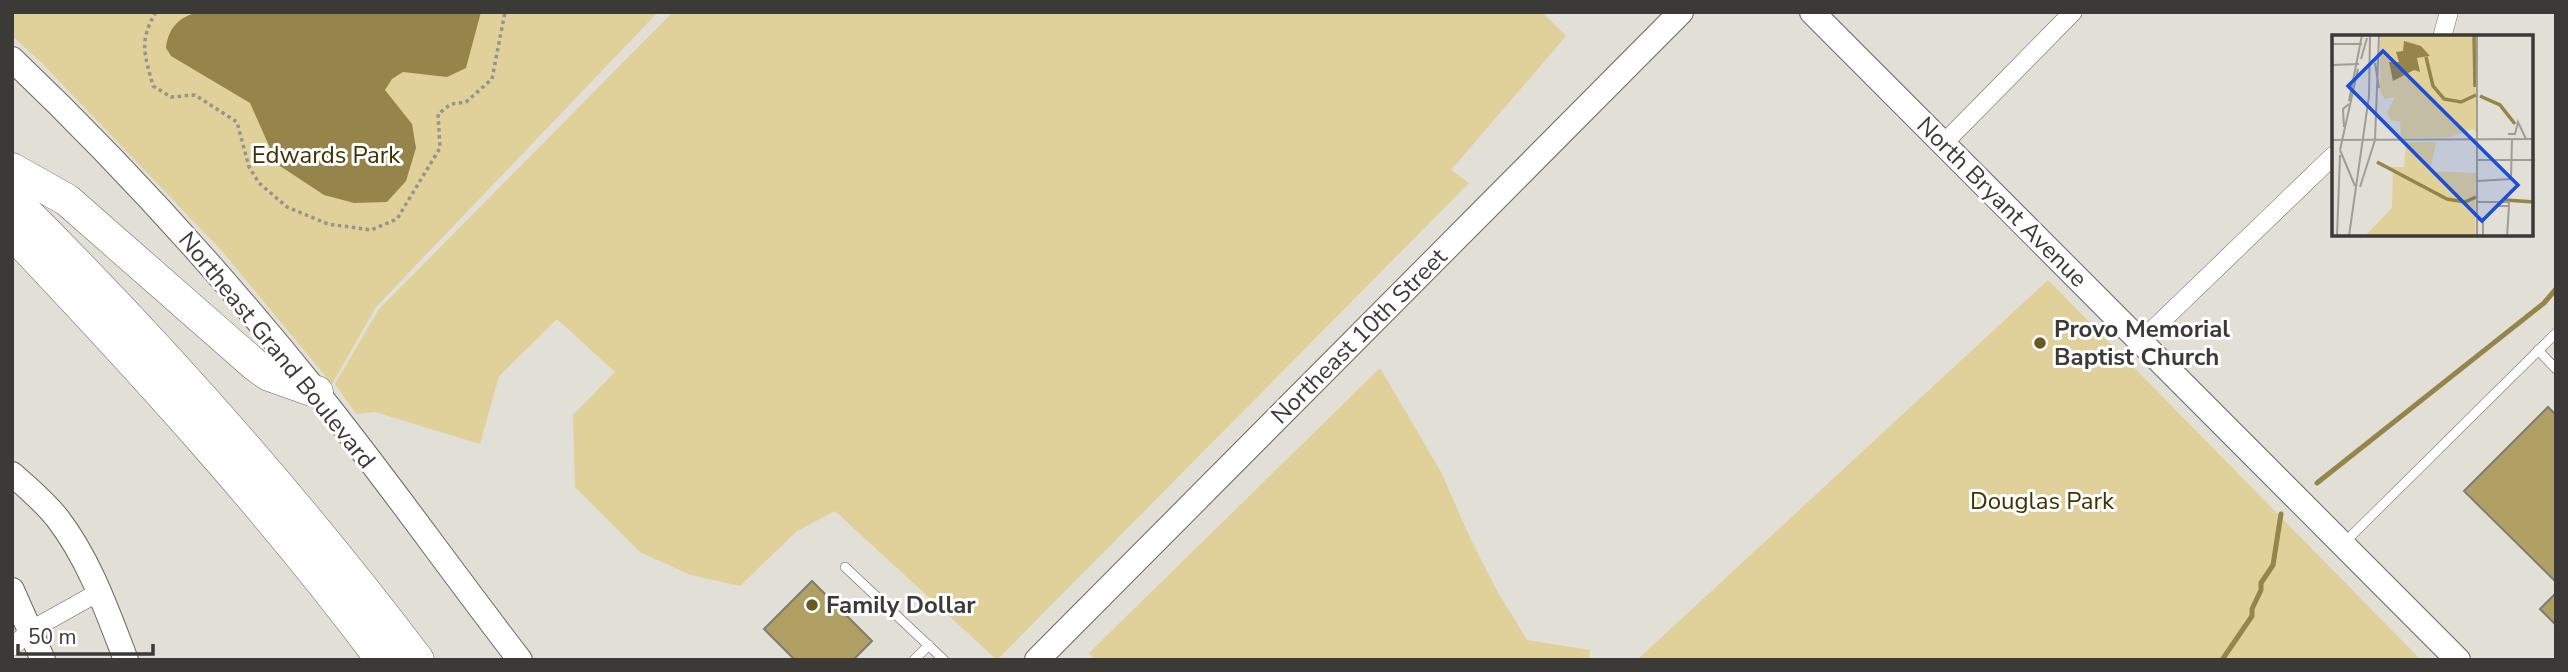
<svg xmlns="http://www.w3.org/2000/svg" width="2568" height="672" font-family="'Nunito Sans',sans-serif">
<rect width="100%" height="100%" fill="#e1dfd6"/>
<!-- green -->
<g fill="#e0d09a">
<path d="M12 12H658L376 307 332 384 221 250 41 62 12 36Z"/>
<path d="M673 12H1542L1566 36 1451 170 1469 183 997 660 835 511 797 531 740 586 691 575 640 552 575 487 573 415 615 372 557 319 499 376 480 444 375 412 356 414 335 384 379 309Z"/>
<path d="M2048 280 2421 660H1637Z"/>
<path d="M1380 368 1441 472 1472 542 1497 591 1527 640 1590 650 1589 660H1095L1089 653Z"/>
</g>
<!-- water -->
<path fill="#96854a" d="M198 12H481L466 68 447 77 403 72 392 79 385 90 412 124 416 148 406 181 387 202 354 203 324 195 277 164 250 103 171 56 166 48C168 28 179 17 198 12Z"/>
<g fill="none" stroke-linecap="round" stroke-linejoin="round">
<!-- stream -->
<g stroke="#96854a" stroke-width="5">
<path d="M2317 483 2544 303 2556 289"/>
<path d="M2222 660 2252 616V609L2261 590V583L2273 565 2281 514"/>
</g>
</g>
<!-- building -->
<g fill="#b1a064" stroke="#7f7c74" stroke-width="2">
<path d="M2548 407 2556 415V582L2464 491Z"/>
<path d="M812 581 872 641 853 660H795L764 629Z"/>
<path d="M2556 593V625L2540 609Z"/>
</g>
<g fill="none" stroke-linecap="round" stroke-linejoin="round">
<defs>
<g id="lane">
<path d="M2538 350 2556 369"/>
<path d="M2344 543 2556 333"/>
<path d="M845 567 944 660"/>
<path d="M914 660 929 645"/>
</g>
<g id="street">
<path d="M2442 37 2449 12"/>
<path d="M1944 143 2073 12"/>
<path d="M2141 341 2334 155"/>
<path d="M12 647 31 630 99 592"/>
</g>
<g id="secondary">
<path d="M1812 12 2458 660"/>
<path d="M12 59C121 163 221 273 315 390 386 478 451 571 520 660"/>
<path d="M12 474C28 488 45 502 58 519 90 561 107 611 126 660"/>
<path d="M12 590 43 660"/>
<path d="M1037 660 1681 12"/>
</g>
<g id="highway">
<path d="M12 169 67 200 255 365 269 375 317 392"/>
<path d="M12 198C158 343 294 496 418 660"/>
<path d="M12 233C142 370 269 509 382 660"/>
</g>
</defs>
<!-- lane casing -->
<use href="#lane" stroke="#6a6860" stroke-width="10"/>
<!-- street casing -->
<use href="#street" stroke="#6a6860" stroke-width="19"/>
<!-- secondary casing -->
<use href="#secondary" stroke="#6a6860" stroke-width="26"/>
<!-- highway casing -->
<use href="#highway" stroke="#6a6860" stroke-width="33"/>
<!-- path -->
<path stroke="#95948d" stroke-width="3.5" stroke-dasharray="3.5 3.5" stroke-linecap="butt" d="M156 12C138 42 145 55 153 86L171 97 195 95 237 122 249 167 259 183 287 207 328 224 371 230 397 219 440 148 438 114 451 104 466 102 492 79 505 12"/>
<!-- lane -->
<use href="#lane" stroke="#fff" stroke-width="9"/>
<!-- street -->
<use href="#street" stroke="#fff" stroke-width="18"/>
<!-- secondary -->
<use href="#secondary" stroke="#fff" stroke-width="24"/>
<!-- highway -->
<use href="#highway" stroke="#fff" stroke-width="32"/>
</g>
<!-- markers -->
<g fill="#685927" stroke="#fff" stroke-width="2.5">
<circle cx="2040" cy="343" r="7"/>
<circle cx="812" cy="605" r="7"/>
</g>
<g text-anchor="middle" stroke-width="6" stroke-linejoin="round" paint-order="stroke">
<!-- park labels -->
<g font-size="24" fill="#3f3200" stroke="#fff">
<text x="326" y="163">Edwards Park</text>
<text x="2042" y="509">Douglas Park</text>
</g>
<!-- street labels -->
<g font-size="24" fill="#3b3a37" stroke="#fff">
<text transform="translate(2002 202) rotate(45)" y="8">North Bryant Avenue</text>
<text transform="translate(1359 336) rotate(-45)" y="8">Northeast 10th Street</text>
<text transform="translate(277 350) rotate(51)" y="8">Northeast Grand Boulevard</text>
</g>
<!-- poi labels -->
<g font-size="24" font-weight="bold" fill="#3b3a37" stroke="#fff" text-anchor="start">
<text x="2054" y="337">Provo Memorial<tspan x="2054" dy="28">Baptist Church</tspan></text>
<text x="826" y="613">Family Dollar</text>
</g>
</g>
<!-- overview -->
<g transform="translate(2332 35)">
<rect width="201" height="201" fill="#e1dfd6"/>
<path d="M48 0H144V97L141 94 118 102 69 103 68 86 59 85 55 78 63 62 53 64 48 56ZM74 107H104L98 136 144 138 143 201H33L60 173 61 137 55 132H72Z" fill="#e0d09a"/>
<path d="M72 6 89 11 98 21 85 23 88 37 82 35 61 46 57 27H67L64 17 71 16Z" fill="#96854a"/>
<path fill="none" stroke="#96854a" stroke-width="3.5" d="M142 0 143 52M94 22 101 51 112 64 129 67 144 60M148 61 168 70 183 89M45 127 115 164 133 167 144 162M173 165 202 167"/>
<path fill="none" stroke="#9f9d96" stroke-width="2" d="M145 0V201M0 9H30M29 24 35 3M43 28 47 53M0 30 27 29M17 66 30 0M12 92 11 74 17 69M176 99H183L186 87 194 104M0 105 202 104M43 105 47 0M8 115 26 34M8 115 23 151M145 125H202M145 146 179 144 180 104M28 152 43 105M145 167H177V171H166V167M145 185H151V201M5 201 8 120M17 201 37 61 38 0M175 201 177 171"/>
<path fill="#1d4ed8" fill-opacity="0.15" stroke="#1d4ed8" stroke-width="3.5" d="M51 16 186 150 150 186 16 51Z"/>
<rect width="201" height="201" fill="none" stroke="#3b3a37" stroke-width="3.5"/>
</g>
<!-- border -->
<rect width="2568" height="672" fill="none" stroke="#3b3a37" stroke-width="28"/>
<!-- scale -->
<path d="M18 644v10h135v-10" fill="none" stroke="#3b3a37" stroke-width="3.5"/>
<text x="28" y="644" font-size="21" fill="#3b3a37" stroke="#ffffff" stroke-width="5" paint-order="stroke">50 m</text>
</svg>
